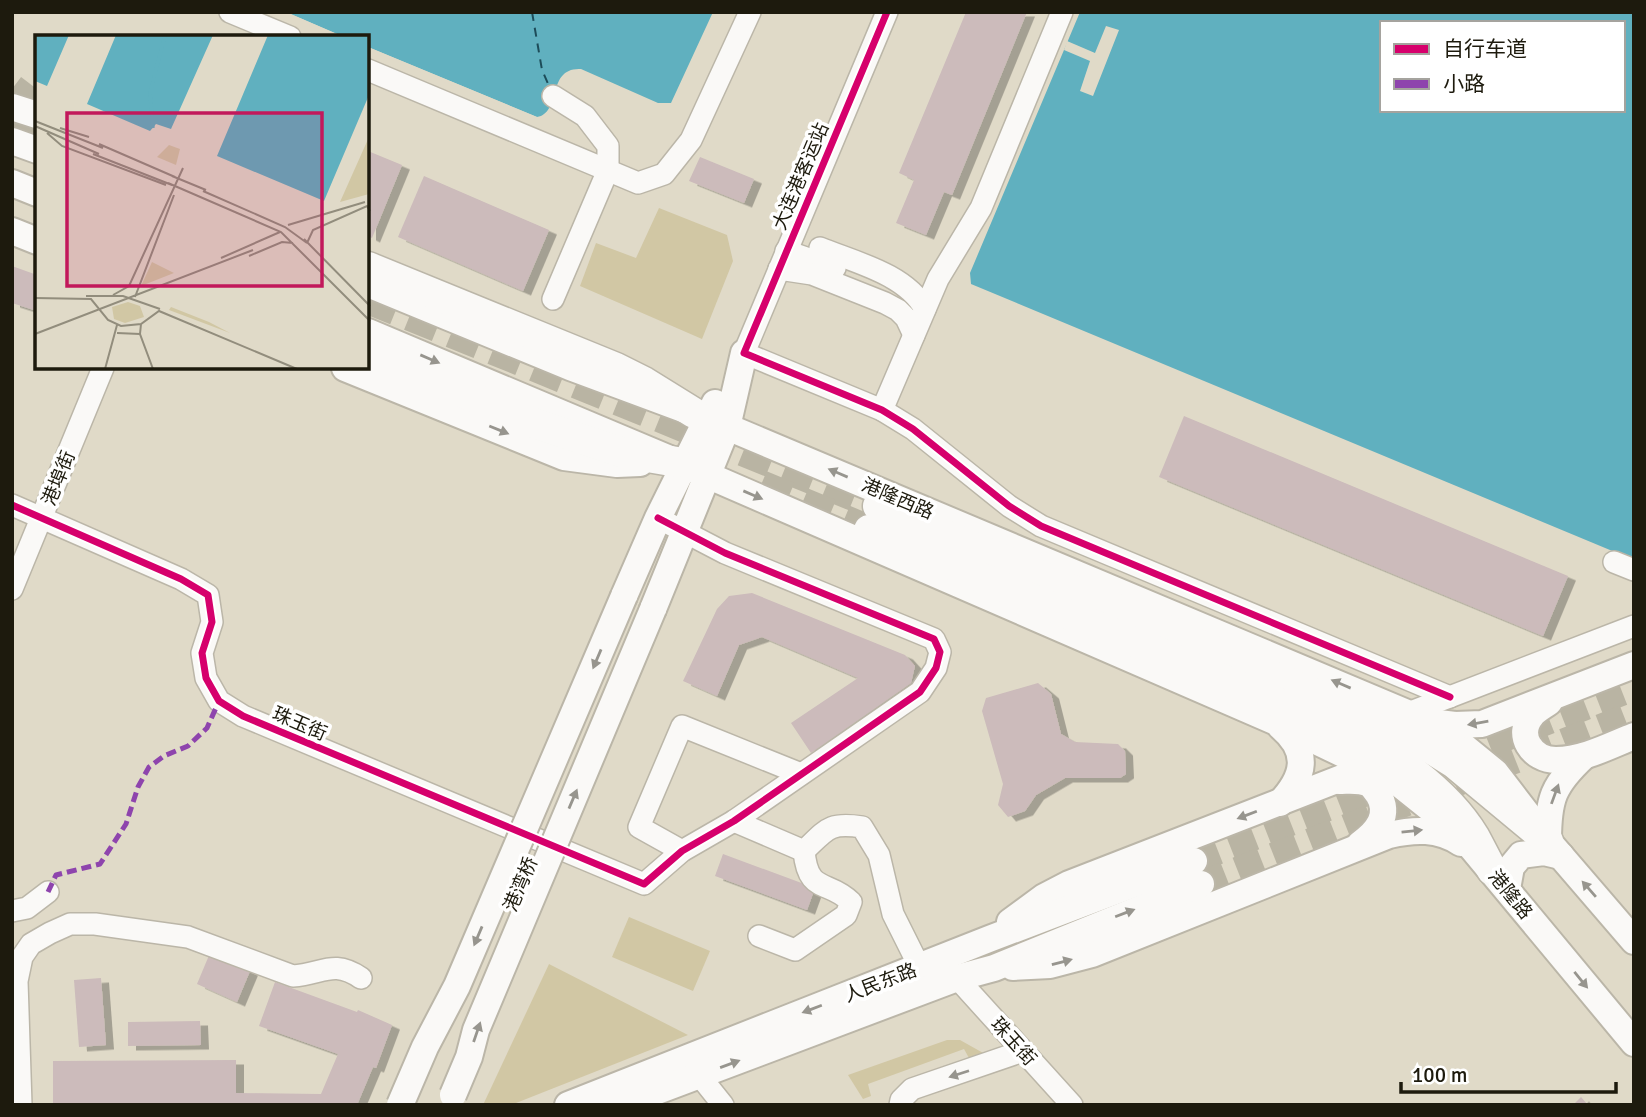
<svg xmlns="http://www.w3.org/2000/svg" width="1646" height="1117" font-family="Signika,'Noto Sans SC',sans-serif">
<defs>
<filter id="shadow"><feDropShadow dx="8" dy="4.5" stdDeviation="0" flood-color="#0004"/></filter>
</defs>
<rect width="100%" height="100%" fill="#e0dac8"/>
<!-- green -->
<g fill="#d1c7a4">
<path d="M659 208 727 235 733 261 702 339 580 286 596 243 636 258Z"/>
<path d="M629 917 710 951 693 991 612 957Z"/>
<path d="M549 964 688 1035 511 1105H483Z"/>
<path d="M947 1040H960L985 1054 969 1058 964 1049 868 1084 871 1096 863 1099 848 1075Z"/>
</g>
<!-- water -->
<g fill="#60b0bf" fill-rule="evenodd">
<path d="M286 12H713L671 103H658L581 69C546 67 562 113 537 117L368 47V37H344Z"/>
<path d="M1080 12H1634V560L971 284 970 273ZM1382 23H1623V110H1382Z"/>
</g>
<!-- pier -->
<g fill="#e0dac8">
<path d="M282 12H286L344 37H335L284 15Z"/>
<path d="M1106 26 1119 30 1093 96 1080 91 1090 61 1064 50 1067 41 1095 53Z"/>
<path d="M368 47 537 117 535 120 368 50Z"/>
</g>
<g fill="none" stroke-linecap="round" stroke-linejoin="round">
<!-- ferry -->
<path stroke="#1d4c59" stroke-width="2" stroke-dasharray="9 7" stroke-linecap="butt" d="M532 12 542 70 549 86"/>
</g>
<!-- building -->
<g fill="#cbb" filter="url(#shadow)">
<path d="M966 12H1027L952 195 944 192 926 235 896 223 914 180 899 173Z"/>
<path d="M368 151 402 165 372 238 368 236Z"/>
<path d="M700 157 754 179 744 203 689 181Z"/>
<path d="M424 176 549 230 523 291 398 237Z"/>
<path d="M12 266 37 275V311L12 303Z"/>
<path d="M1184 416 1568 576 1543 636 1159 477Z"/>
<path d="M752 593 905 655 915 666 911 683 811 753 791 723 858 678 762 637 739 645 717 696 683 681 717 609 729 596Z"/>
<path d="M1038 683 1051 694 1061 734 1075 742 1118 744 1125 751 1126 774 1120 778H1065L1036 795 1025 811 1008 817 998 805 1003 784 982 711 986 698Z"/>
<path d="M723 854 815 888 807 910 715 876Z"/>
<path d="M210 953 250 971 237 1002 197 984Z"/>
<path d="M101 978 106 1045 79 1047 74 980Z"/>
<path d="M275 982 357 1012 358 1010 392 1025 376 1068 373 1067 357 1105H53V1061L236 1060V1093L321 1094 338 1054 259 1026Z"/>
<path d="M200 1021 201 1045 128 1046V1022Z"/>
<path d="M1581 1097 1588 1105H1573Z"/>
</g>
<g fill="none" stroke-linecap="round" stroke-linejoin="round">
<!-- major-tunnel -->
<g stroke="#b9b4a3" stroke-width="26" stroke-dasharray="26 13" stroke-linecap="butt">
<path d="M1453 759 1634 688"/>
<path d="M1194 861 1394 782"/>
<path d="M1201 884 1634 714"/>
</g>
<!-- highway-tunnel -->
<g stroke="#b9b4a3" stroke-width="30" stroke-dasharray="30 15" stroke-linecap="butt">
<path d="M12 89 37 108"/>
<path d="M12 121 37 139"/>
<path d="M368 299 878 506"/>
<path d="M761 485 869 530"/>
</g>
<defs>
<g id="minor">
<path d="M230 12 290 37"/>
<path d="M887 12 744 353 882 410 913 429 1009 506 1041 526 1450 697"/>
<path d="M368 70 638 183 664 174 691 140 750 12"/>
<path d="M820 248C854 262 906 274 925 309"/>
<path d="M786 251 835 268"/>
<path d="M779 269 812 274 885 303 898 310 906 318 914 335"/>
<path d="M553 299 608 170V146L585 116 553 96"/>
<path d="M882 410 938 279 981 208 1062 12"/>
<path d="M12 505 181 579 208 595 212 622 202 653 206 678 219 701 243 716 644 884 682 851 734 821 920 692 936 668 940 652 934 639 725 553 658 518"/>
<path d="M1614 562 1634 570"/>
<path d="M12 589 103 368"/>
<path d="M1408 713 1634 626"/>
<path d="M734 821 804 851C827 829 829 822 862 827L879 855 893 914 914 956"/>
<path d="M682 851 639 827 682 726 801 774"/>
<path d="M12 911 27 908 48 892"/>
<path d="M759 936 795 950 846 915 851 902C828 879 808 895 804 851"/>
<path d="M957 978 1072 1105"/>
<path d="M699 1075 723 1105"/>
<path d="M21 1105 17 981 22 957 31 944 50 933 70 924H95L188 937 293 976C323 974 333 959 361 978"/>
<path d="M900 1105 901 1100 912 1089 1023 1051"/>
</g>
<g id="major">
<path d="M12 107 37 115"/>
<path d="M12 141 37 150"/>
<path d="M12 183 37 193"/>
<path d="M12 231 37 241"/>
<path d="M368 284 570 367 694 413 1426 721 1457 741 1495 772 1548 841 1634 941"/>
<path d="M368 332 677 462 1274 721 1370 767 1382 770 1457 830 1634 1043"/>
<path d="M345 368 564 457 617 464 640 463"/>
<path d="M624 596 658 518 715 403"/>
<path d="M653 609 727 427 744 353"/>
<path d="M1549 702C1544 706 1536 710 1532 715 1515 735 1532 760 1556 760 1583 760 1609 746 1634 736"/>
<path d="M1430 722 1455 725 1482 724 1634 665"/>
<path d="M1339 781C1350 781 1361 779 1371 785 1373 787 1376 792 1378 794 1391 815 1377 832 1360 844"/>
<path d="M1280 803C1305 776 1310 752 1281 727"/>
<path d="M1548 841C1548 799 1553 785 1584 756"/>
<path d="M1507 889 1511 867 1521 855 1544 852 1561 856"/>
<path d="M1010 922 1044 897 1069 884 1370 767"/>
<path d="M1013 967 1050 965 1092 954 1389 835C1415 829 1438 828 1461 843"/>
<path d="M568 1105 989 939 1194 861"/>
<path d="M620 1105 957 978 994 968 1201 884"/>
</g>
<g id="highway">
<path d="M368 267 616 368 644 382 694 413"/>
<path d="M368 352 531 422 624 453 677 462"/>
<path d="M878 506 1406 733 1454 763 1548 841"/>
<path d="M869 530 1364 739C1405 763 1449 795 1474 836 1480 847 1486 859 1492 870"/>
</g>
</defs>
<!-- minor casing -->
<use href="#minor" stroke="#bbb6a8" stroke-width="24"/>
<!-- major casing -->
<use href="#major" stroke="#bbb6a8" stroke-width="30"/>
<!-- highway casing -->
<use href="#highway" stroke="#bbb6a8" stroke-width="33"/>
<!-- minor -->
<use href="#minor" stroke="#faf9f7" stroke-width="21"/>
<!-- major -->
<use href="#major" stroke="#faf9f7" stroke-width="26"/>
<!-- highway -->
<use href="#highway" stroke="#faf9f7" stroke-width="30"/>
<defs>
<g id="major-bridge">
<path d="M453 1095 469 1057 476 1030 653 609"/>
<path d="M400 1105 425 1047 457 986 624 596"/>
</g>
</defs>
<!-- major-bridge casing -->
<use href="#major-bridge" stroke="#bbb6a8" stroke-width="30" stroke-linecap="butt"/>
<!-- major-bridge -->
<use href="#major-bridge" stroke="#faf9f7" stroke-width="26"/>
<!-- quiet -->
<path stroke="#8e44ad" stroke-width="5" stroke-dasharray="10 5" stroke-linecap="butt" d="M48 892 56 875 100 864 126 824 138 787 149 767 164 756 188 746 207 728 219 701"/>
<defs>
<g id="cycleway">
<path d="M887 12 744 353 882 410 913 429 1009 506 1041 526 1450 697"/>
<path d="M12 505 181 579 208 595 212 622 202 653 206 678 219 701 243 716 644 884 682 851 734 821 920 692 936 668 940 652 934 639 725 553 658 518"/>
</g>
</defs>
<!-- cycleway casing -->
<use href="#cycleway" stroke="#fff" stroke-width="11"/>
<!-- cycleway -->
<use href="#cycleway" stroke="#d6006c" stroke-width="7"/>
</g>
<!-- one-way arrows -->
<defs><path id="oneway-solid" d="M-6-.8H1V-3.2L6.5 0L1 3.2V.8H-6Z" transform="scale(1.75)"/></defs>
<g fill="#97958e">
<use href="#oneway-solid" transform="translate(430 359) rotate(23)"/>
<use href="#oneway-solid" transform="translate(499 430) rotate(22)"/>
<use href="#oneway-solid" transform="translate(838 473) rotate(-157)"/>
<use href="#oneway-solid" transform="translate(753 495) rotate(23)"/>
<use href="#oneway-solid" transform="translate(597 659) rotate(113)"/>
<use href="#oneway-solid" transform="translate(1341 684) rotate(-157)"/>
<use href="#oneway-solid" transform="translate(1478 723) rotate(170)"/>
<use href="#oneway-solid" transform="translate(1555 794) rotate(-70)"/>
<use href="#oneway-solid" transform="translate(573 799) rotate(-67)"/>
<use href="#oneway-solid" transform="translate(1247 815) rotate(159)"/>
<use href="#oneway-solid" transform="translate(1412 831) rotate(-6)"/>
<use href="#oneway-solid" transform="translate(1589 889) rotate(-131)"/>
<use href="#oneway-solid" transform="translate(1125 913) rotate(-21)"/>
<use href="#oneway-solid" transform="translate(478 936) rotate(113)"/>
<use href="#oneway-solid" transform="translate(1062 962) rotate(-15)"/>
<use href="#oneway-solid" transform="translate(1581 980) rotate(51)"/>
<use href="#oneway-solid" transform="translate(812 1009) rotate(159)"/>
<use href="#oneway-solid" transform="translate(477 1032) rotate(-71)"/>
<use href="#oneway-solid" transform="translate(730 1064) rotate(-20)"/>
<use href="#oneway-solid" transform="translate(959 1074) rotate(162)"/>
</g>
<g text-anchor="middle" stroke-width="7" stroke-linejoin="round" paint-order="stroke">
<!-- street labels -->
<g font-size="19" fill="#1d1a0d" stroke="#fff">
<text transform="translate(800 176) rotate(-67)" y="7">大连港客运站</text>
<text transform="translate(58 478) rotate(-68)" y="7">港埠街</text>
<text transform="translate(898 498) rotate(23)" y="7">港隆西路</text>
<text transform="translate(300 723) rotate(23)" y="7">珠玉街</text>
<text transform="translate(520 884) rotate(-67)" y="7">港湾桥</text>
<text transform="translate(1511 894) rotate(51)" y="7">港隆路</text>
<text transform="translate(880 982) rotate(-21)" y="7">人民东路</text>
<text transform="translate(1014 1041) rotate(48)" y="7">珠玉街</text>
</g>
</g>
<!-- overview -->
<g transform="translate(35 35)">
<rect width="334" height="334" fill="#e0dac8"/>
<path d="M334 102V159L305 167ZM134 110 145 114 141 130 122 122ZM117 227 139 238 106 251ZM93 267 105 271 109 282 90 288 79 284 77 272ZM136 272 174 287 195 298 134 275Z" fill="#d1c7a4"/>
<path d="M0 0H34L12 51 0 46ZM81 0H178L136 94 121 89 115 96 52 69ZM233 0H334V60L289 166 182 121Z" fill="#60b0bf"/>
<path fill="none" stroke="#60b0bf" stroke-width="3.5" d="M118 93 115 58 130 0"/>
<path fill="none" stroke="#928d7d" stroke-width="2" d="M0 86 68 113M0 91 64 119M25 93 54 102M12 98 27 111 131 150M64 109 140 142M58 119 137 150M137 141 171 155M133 148 246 197 335 286M168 156 250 192 272 208M253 190 330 167M269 204 335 271M272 208 278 195 332 171 335 176M214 221 247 207 258 208M186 223 245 197M78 260 94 251 148 133M51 261H88L125 274M100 262 139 160M0 263 56 264 73 285 86 291 106 289 124 276 262 334M106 289 105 299 118 334M82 298 105 299M0 299 218 215M70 334 82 290"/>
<path fill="#c2185b" fill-opacity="0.15" stroke="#c2185b" stroke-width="3.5" d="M32 78H287V251H32Z"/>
<rect width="334" height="334" fill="none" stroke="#1d1a0d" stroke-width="3.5"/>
</g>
<!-- border -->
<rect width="1646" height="1117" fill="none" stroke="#1d1a0d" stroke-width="28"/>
<!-- legend -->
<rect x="1380" y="21" width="245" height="91" fill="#ffffff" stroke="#a5a39e" stroke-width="2"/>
<rect x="1394" y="44" width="35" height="10" fill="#d6006c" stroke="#a5a39e" stroke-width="2"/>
<text x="1443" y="56" font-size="21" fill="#1d1a0d">自行车道</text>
<rect x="1394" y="79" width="35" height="10" fill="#8e44ad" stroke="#a5a39e" stroke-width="2"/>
<text x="1443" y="91" font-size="21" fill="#1d1a0d">小路</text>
<!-- scale -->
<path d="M1401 1082v10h215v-10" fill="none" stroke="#1d1a0d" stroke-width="3.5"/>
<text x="1412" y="1082" font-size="21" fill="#1d1a0d" stroke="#ffffff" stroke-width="5" paint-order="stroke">100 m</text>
</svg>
